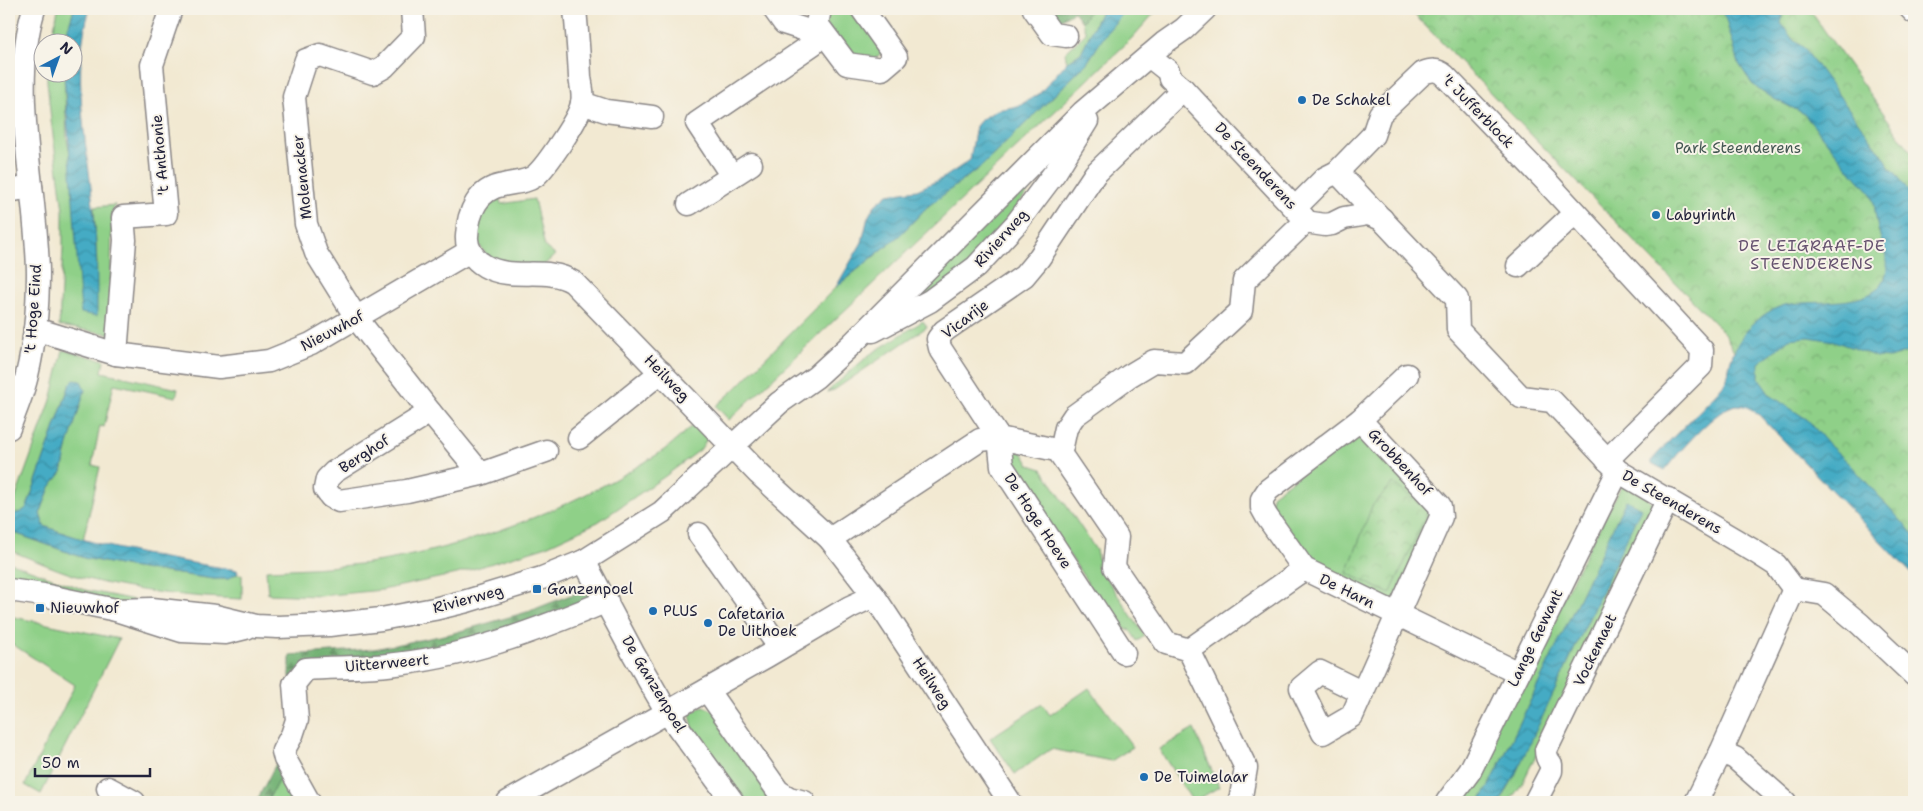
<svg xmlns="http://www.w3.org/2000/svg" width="1923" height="811" font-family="'Shantell Sans',sans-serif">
<defs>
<pattern id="forest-firs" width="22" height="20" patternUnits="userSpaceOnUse" patternTransform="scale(1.25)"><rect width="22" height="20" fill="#73b274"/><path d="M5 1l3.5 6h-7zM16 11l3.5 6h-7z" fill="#5e9060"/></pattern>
<pattern id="park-crowns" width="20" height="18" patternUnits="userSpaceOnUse" patternTransform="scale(1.25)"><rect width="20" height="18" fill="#8fd088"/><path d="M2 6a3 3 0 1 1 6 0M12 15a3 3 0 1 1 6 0" fill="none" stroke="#7bb276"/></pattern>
<pattern id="water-waves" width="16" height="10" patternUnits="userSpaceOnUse" patternTransform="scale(1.25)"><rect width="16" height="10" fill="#44abc4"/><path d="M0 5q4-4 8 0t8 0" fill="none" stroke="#388ba0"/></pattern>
</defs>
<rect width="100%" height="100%" fill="#f7f3e8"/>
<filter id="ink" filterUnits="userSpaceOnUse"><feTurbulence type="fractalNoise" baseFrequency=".02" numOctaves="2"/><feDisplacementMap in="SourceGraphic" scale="10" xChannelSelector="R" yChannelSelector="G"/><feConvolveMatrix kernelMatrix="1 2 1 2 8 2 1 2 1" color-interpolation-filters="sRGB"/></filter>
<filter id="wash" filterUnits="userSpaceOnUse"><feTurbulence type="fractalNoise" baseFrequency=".0096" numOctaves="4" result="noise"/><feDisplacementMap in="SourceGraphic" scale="20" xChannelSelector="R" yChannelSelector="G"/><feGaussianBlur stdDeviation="1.12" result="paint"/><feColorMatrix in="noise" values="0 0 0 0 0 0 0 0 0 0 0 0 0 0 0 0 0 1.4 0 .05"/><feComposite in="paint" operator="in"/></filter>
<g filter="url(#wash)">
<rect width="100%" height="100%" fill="#f2e9d2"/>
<!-- grass -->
<g fill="#8fd088" stroke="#587962">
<path d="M58 9H74L64 42H51Z"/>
<path d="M829 9H854L884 51 874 59 848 55 826 24Z"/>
<path d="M1091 9H1102L1081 53 1067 62 1065 53 1086 33 1082 22Z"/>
<path d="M1127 9H1158L1131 39 1048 118 729 420 716 406 734 390 836 287 900 235 927 207 983 165 1087 63 1107 31Z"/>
<path d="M47 73H64L67 140 97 265 94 207 115 205 112 213 110 334 59 326 63 248V210L51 120 47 81Z"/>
<path d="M1086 112 974 266 862 335Z"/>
<path d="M498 193 501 204 534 199 545 247 555 255 543 266 491 261 474 238 476 218Z"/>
<path d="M923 321 927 327 834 390 827 392 869 355Z"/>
<path d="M63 350 104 360 102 372 178 389 176 397 114 384 104 427 100 426 92 465 100 467 83 540 44 526 40 514 50 487 62 472 67 448 70 384 27 507C23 512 16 515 10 513L51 400Z"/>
<path d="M699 420 711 433 700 450 664 477 598 522 544 547 457 574 382 590 320 596 268 594 266 570C310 568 354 567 398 558 489 540 579 504 658 454 672 445 685 432 699 420Z"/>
<path d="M1358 431 1434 514 1394 600H1386L1307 564 1271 514 1272 495Z"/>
<path d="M1012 451 1022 452 1030 465 1042 469 1096 550 1101 570 1145 636 1137 641 1130 630 1116 626 1011 466Z"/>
<path d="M1623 483 1657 505 1522 784 1509 802H1500L1515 775 1626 501 1497 771 1481 800 1480 802H1456Z"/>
<path d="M9 531 84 558 129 567 214 579H228L236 574 242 575V599C191 597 137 592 87 579 61 572 34 560 9 550Z"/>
<path d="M11 563 85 590 134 600 126 604C87 596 46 590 9 575V568Z"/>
<path d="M9 616 119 639 41 794 25 785 75 685 9 642Z"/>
<path d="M1089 688 1133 747 1111 761 1051 749 1015 774 990 738 1042 704 1050 715Z"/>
<path d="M703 706 717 712 789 802H744L695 737 690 714Z"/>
<path d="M1194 729 1219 787 1193 802 1159 749Z"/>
<path d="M278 780 283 784 293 802H267Z"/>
</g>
<!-- forest -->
<g fill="url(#forest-firs)" stroke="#4a6a58">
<path d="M1047 9H1091L1082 22 1074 11 1056 23Z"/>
<path d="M586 589 590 599C570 607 550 616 529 622 451 647 370 661 290 677V655L374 649 450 634 527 612Z"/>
<path d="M277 762 304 802H293L283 784 278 781 267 802H256Z"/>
</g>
<!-- park -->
<g fill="url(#park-crowns)" stroke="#587962">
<path d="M1409 9H1809L1914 156V554L1752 383 1724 333Z"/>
<path d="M1393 483 1428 511 1390 594 1347 573 1372 506Z"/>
</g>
<!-- water -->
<g fill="url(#water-waves)" stroke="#336680">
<path d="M74 9H90C70 70 87 143 93 206 97 242 97 279 97 316L81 313 64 73 72 72V42L64 41Z"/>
<path d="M1102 9H1127L1107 32 1087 63 983 165 927 207 900 235 836 287 862 242 868 217 875 205 888 194 917 190 945 177 970 160 976 126 982 119 997 110 1018 106 1039 94 1067 62 1081 53Z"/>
<path d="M1720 9H1778L1783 16 1781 23 1793 40 1804 48 1887 161 1889 167 1894 171 1914 198V350L1889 358 1877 357 1834 341 1809 337 1789 339 1759 363V379L1770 395 1808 420 1828 444 1849 463 1914 535V576L1758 414C1753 410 1745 405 1737 405 1718 406 1677 454 1665 470L1651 463V461C1672 436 1698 415 1719 390 1729 379 1727 376 1730 363 1734 347 1744 332 1756 321 1764 314 1774 308 1785 305 1817 298 1890 313 1887 262 1886 252 1881 242 1879 232 1873 213 1878 194 1860 182L1803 113 1774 99 1752 84 1739 64 1726 20Z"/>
<path d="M74 380 81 381 85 390 67 448 62 472 50 487 40 514 44 526C106 550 172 560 237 570L238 573 228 579H214L129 567 84 558 9 531 10 513C16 515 23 512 27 507L70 384Z"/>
<path d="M1626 500 1641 508 1515 775 1500 802H1480L1497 771Z"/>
</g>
</g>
<g filter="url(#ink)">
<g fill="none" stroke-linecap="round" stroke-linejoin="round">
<defs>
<g id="minor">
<path d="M412 9 414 36 384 67 373 73 320 55 306 60 294 97 306 224 316 253 357 319 430 412"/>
<path d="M575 9C577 31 579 54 580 77 581 85 584 95 582 103 580 117 546 167 535 176 525 183 514 182 503 185 478 189 468 212 467 236 466 248 474 260 485 266 513 282 546 265 573 282L759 474 830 539 874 596 1010 802"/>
<path d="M774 9 784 23 815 33"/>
<path d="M1034 9 1052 34 1066 36"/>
<path d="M1911 9 1914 12"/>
<path d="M817 24 847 64 882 69 896 57 862 9"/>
<path d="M1149 56 1168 71 1170 78 1183 89 1304 218"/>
<path d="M582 103 606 111 652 117"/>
<path d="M1337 172 1457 299 1458 330 1521 397 1552 401 1618 471 1754 551 1776 565 1794 589"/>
<path d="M732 176 697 123 813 44 820 9"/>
<path d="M9 189 14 190 31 187"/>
<path d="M689 204 751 164"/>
<path d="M1296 207 1325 178 1337 172 1373 135 1380 114 1423 73C1431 70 1437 69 1444 75L1545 180 1702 350 1701 366 1607 460"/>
<path d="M1305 222 1325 225 1332 224 1344 218 1368 214 1382 219"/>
<path d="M1518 266 1575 213"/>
<path d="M35 329 116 354 219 367 269 361 311 344 470 251"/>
<path d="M873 331 930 301 976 267 1016 224 1056 171 1087 121"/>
<path d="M116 354 125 240 123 217 166 214 152 65 171 9"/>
<path d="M1407 375 1360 420 1268 490 1262 499V508L1267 517 1304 569 1518 673"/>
<path d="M1360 420 1440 506 1441 517 1352 716 1323 733 1301 688 1320 672 1363 693"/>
<path d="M9 428C15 411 23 393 27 375 35 342 38 306 38 273 37 190 9 88 34 9"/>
<path d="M579 438 661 372"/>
<path d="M1061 451 999 438 1002 466 1124 653"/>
<path d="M481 474 430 412 334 472 327 479 325 489 331 497 339 501 407 491 481 474 546 451"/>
<path d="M699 534 780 648"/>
<path d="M830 539 980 440 999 438 940 348 938 339 944 331 1024 276 1039 258 1095 174 1183 89"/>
<path d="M584 561 633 653 667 712 733 802"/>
<path d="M1794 589 1824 594 1860 624 1914 675"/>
<path d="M9 590 43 595 116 610 182 631 225 633 245 628"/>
<path d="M116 610 152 609 215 616 256 626 278 627 329 625 381 619 434 609 467 601 542 578 584 561 662 512 779 403 816 377 853 343 1083 112 1164 43 1184 29 1205 9"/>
<path d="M1189 650 1304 569"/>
<path d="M707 690 778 791 789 798 804 802"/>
<path d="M1721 752 1735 758 1785 802"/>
<path d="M108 788 134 802"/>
<path d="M309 802 285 759 283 751 292 735 297 720 294 684 306 669C333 667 360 668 387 665 464 658 536 631 607 601"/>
<path d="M508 802 767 656 850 607 874 596"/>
<path d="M1240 802 1246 768 1189 650 1166 643 1114 567 1117 537 1061 455V451L1066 428 1074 416 1129 376 1154 361 1185 363 1241 311 1244 281 1305 222"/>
<path d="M1447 802 1470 771 1618 471"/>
<path d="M1535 802 1551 771V764C1547 759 1546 756 1546 750L1668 499"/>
<path d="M1696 802 1721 752 1794 589"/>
</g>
</defs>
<!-- minor casing -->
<use href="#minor" stroke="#8a8686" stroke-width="25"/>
<!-- minor -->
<use href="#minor" stroke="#fff" stroke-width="22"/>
</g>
</g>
<!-- markers -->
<g fill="#1f6fb2" stroke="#f7f3e8" stroke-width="2">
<circle cx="1302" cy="100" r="5"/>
<circle cx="1656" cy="215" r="5"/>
<rect x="532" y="584" width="10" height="10" rx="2.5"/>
<rect x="35" y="603" width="10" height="10" rx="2.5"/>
<circle cx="653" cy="611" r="5"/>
<circle cx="708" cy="623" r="5"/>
<circle cx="1144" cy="777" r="5"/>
</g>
<g text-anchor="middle" stroke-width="4" stroke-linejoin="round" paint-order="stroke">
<!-- poi labels -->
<g font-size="15" fill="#22223b" stroke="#f7f3e8" text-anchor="start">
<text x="1312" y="105">De Schakel</text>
<text x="1666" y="220">Labyrinth</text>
<text x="547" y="594">Ganzenpoel</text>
<text x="50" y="613">Nieuwhof</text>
<text x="663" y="616">PLUS</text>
<text x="718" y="619">Cafetaria<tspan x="718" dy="17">De Uithoek</tspan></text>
<text x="1154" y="782">De Tuimelaar</text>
</g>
<!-- street labels -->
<g font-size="15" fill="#22223b" stroke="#f7f3e8">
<text transform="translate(1478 111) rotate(46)" y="5">'t Jufferblock</text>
<text transform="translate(160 155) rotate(-95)" y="5">'t Anthonie</text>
<text transform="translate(1256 166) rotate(47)" y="5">De Steenderens</text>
<text transform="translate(302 177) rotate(-96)" y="5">Molenacker</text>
<text transform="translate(1001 238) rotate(-48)" y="5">Rivierweg</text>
<text transform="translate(33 309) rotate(-86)" y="5">'t Hoge Eind</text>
<text transform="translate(965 319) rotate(-37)" y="5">Vicarije</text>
<text transform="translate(332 331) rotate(-28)" y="5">Nieuwhof</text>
<text transform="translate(667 378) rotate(46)" y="5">Heilweg</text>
<text transform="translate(364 454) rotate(-33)" y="5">Berghof</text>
<text transform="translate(1400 462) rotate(47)" y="5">Grobbenhof</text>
<text transform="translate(1672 502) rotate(30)" y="5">De Steenderens</text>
<text transform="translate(1038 521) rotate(57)" y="5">De Hoge Hoeve</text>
<text transform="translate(1347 591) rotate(26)" y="5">De Harn</text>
<text transform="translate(468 599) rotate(-15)" y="5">Rivierweg</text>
<text transform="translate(1535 638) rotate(-64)" y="5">Lange Gewant</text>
<text transform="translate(1595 650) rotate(-64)" y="5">Vockemaet</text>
<text transform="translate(387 663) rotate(-5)" y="5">Uitterweert</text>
<text transform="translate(932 683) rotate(57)" y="5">Heilweg</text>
<text transform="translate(654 684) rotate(59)" y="5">De Ganzenpoel</text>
</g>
<!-- park labels -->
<g font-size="15" fill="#435652" stroke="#f7f3e8">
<text x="1738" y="153">Park Steenderens</text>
</g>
<!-- neighbourhood labels -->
<g font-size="16" letter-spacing="1" fill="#65526f" stroke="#f7f3e8">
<text x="1812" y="251">DE LEIGRAAF-DE<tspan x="1812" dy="18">STEENDERENS</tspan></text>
</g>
</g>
<!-- margin -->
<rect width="1923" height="811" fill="none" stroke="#f7f3e8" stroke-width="30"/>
<!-- north arrow -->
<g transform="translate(58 58) rotate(41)"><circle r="24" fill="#f7f3e8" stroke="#a29fa3"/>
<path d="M0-4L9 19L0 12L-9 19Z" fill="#1f6fb2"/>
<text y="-8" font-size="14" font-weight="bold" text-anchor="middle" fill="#22223b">N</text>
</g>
<!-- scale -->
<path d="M35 768v8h115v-8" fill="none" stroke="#22223b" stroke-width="2.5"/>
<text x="42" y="768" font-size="15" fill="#22223b" stroke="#f7f3e8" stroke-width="4" paint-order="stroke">50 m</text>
</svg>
